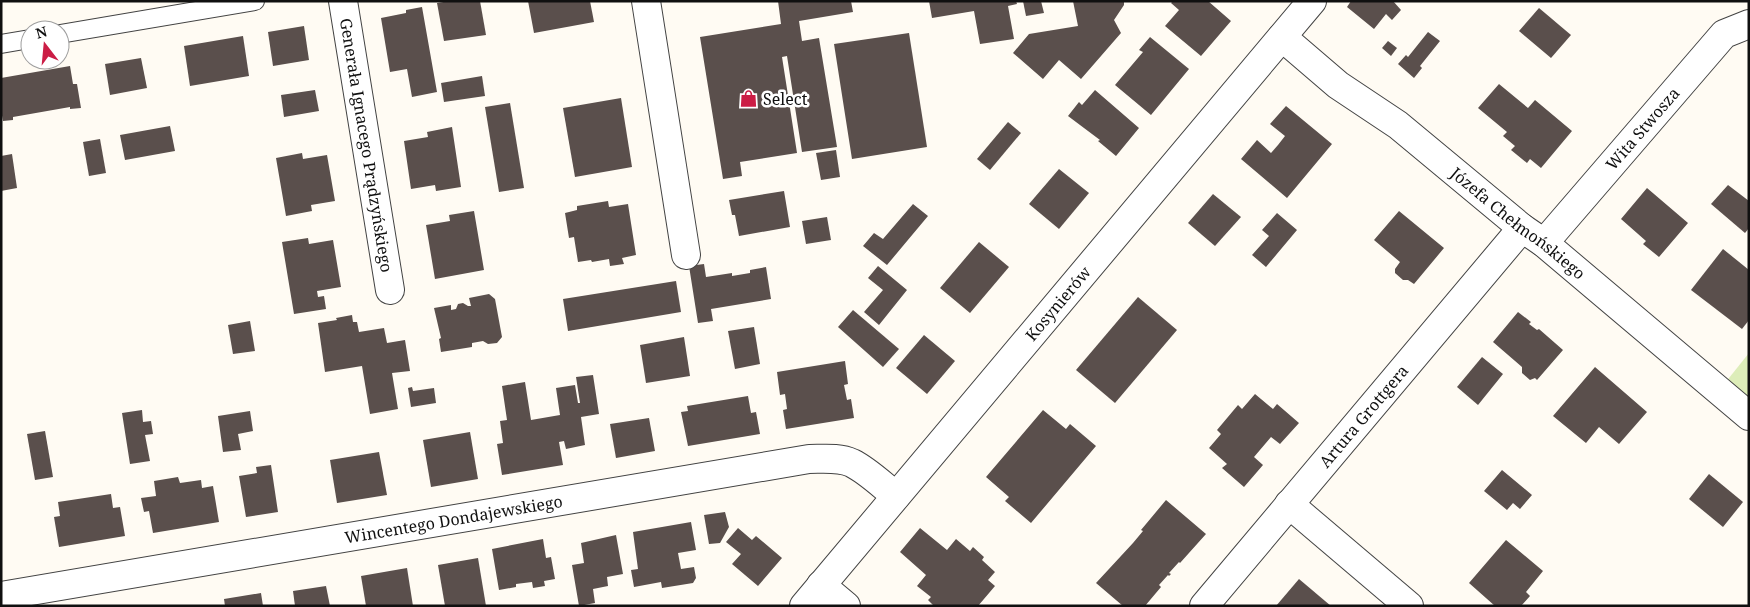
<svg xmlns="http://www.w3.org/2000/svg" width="1750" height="607" font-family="'Noto Serif',serif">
<rect width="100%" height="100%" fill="#fffbf3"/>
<!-- green -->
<path fill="#ddedb9" d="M1749 353V403L1725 383Z"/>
<!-- building -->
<g fill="#5a4f4c">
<path d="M450 1H480L486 35 444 41 437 3Z"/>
<path d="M528 1H590L594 22 534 33Z"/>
<path d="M778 1H851L853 12 799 21 802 41 819 38 837 147 802 152 787 56 782 57 797 153 740 162 742 176 723 179 700 37 781 24Z"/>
<path d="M929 1H1016L1017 4 1008 6 1014 39 980 44 974 11 932 18Z"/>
<path d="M1023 1H1041L1044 13 1026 16Z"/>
<path d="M1073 1H1124V5L1114 20 1121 33 1081 79 1059 60 1043 79 1013 53 1029 34 1078 26Z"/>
<path d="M1173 1H1208L1231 21 1201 56 1165 26 1179 10 1171 3Z"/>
<path d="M1351 1H1393L1401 10 1392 20 1386 14 1374 29 1347 7Z"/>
<path d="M422 7 437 92 412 97 407 69 390 72 381 18 406 13V10Z"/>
<path d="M1539 8 1571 35 1551 58 1519 31Z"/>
<path d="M304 26 309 60 273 66 268 32Z"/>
<path d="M1428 32 1440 41 1420 66 1422 68 1414 78 1398 64 1406 55 1408 57Z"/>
<path d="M909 33 927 147 852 159 834 44Z"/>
<path d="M243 36 249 76 190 86 184 46Z"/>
<path d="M1150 37 1189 69 1151 115 1115 85 1143 52 1139 50Z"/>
<path d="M1388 41 1397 48 1391 56 1382 48Z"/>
<path d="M141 58 147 88 110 95 105 64Z"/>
<path d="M70 66 73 84H77L81 108 70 109V107L13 117V120L3 121 1 110V78Z"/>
<path d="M482 76 485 96 444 102 441 83Z"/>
<path d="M1499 84 1528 108 1535 100 1572 131 1541 168 1530 159 1527 163 1511 150 1515 146 1503 136 1507 132 1478 108Z"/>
<path d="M315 90 319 111 284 117 281 95Z"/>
<path d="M1095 90 1139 128 1116 156 1098 141 1100 140 1068 116 1079 102 1082 105Z"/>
<path d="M621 98 632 167 575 177 563 108Z"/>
<path d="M510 103 524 188 499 192 485 107Z"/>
<path d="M1286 106 1332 144 1287 198 1241 159 1257 140 1271 153 1278 145 1285 136 1270 124Z"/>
<path d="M1008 122 1021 133 990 170 977 159Z"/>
<path d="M170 126 175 151 125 160 120 135Z"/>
<path d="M452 127 461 187 436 191 435 185 411 189 404 141 428 137 427 132Z"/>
<path d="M100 139 106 173 89 176 83 142Z"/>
<path d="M836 150 840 177 821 180 816 153Z"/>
<path d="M302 153 303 159 327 155 335 201 311 205 312 211 286 216 276 158Z"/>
<path d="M12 154 17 188 1 191V156Z"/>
<path d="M1059 169 1089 193 1059 229 1029 204Z"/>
<path d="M1728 185 1749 201V228L1745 233 1711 204Z"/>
<path d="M1647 188 1688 223 1659 257 1643 244 1646 241 1621 219Z"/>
<path d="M784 191 790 227 739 236 735 215H732L729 200Z"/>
<path d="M1213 194 1241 217 1215 246 1188 223Z"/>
<path d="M608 201 609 207 628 204 636 255 622 258 624 264 610 266 609 259 592 262 591 260 578 262 574 237 569 238 565 213 577 210V206Z"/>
<path d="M913 204 928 216 887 265 863 246 874 233 883 239Z"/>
<path d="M474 211 484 270 435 279 426 225 450 221 449 215Z"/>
<path d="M1399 211 1444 248 1414 284 1408 280H1403L1395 273V269L1400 262 1374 240Z"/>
<path d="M1277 213 1297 230 1266 267 1252 255 1269 236 1262 230Z"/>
<path d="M827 217 831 240 806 244 802 221Z"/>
<path d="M308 238 309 244 333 240 341 287 317 291 318 297 324 296 326 309 294 314 282 242Z"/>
<path d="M979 242 1009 267 970 313 940 288Z"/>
<path d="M1723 249 1749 270V320L1742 329 1691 290Z"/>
<path d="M704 264 706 277 732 273V276L750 273V270L766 267 771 299 711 309 713 321 698 323 689 266Z"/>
<path d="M878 266 907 290 879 325 864 312 883 290 868 278Z"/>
<path d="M676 281 681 312 568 331 563 299Z"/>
<path d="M489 294 495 299 502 337 497 343 488 344 483 341 472 343V347L441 352 439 339 441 338 434 308 451 305V310L456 309 458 304 463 303 468 306H471L469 298Z"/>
<path d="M1138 297 1177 330 1115 403 1076 370Z"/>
<path d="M853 310 899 349 883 367 838 327Z"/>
<path d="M1518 312 1531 322 1529 324 1537 330 1539 329 1563 350 1537 380 1535 378 1530 380 1522 373V367L1493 342Z"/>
<path d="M352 315 353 322H357L359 332 384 328 387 343 405 340 410 371 392 373 398 409 370 414 362 366 325 372 318 323 337 320 336 318Z"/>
<path d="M250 321 255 351 233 354 228 325Z"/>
<path d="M754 327 760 364 735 369 728 331Z"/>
<path d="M924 335 955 361 927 394 896 368Z"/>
<path d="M684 337 690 376 646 383 640 345Z"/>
<path d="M1482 357 1503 374 1478 405 1457 387Z"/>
<path d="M845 361 848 384 844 385 847 400 851 399 854 418 786 429 783 410 787 409 785 394 780 395 777 372Z"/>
<path d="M1595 367 1647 412 1619 444 1599 427 1586 443 1553 416Z"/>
<path d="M593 375 599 414 581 417 585 445 566 449 564 441 559 442 563 465 502 475 497 444 503 443 500 421 507 420 502 386 525 382 531 420 560 415 556 388 575 385 578 403H580L576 377Z"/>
<path d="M412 387 413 391 434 388 436 403 411 407 408 388Z"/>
<path d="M1255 394 1273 409 1277 404 1299 423 1280 444 1271 437 1254 457 1263 465 1244 487 1222 468 1227 464 1209 448 1221 434 1217 430 1238 405 1242 409Z"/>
<path d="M748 396 751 413 756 412 760 434 688 446 681 412 688 411 687 406Z"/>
<path d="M142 410 143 422 151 421 153 434 145 435 150 461 130 464 122 413Z"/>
<path d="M1043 410 1066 429 1070 424 1096 446 1031 523 1005 501 1009 497 986 477Z"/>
<path d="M250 411 253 431 238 434 241 450 223 452 218 416Z"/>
<path d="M649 418 655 451 616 458 610 424Z"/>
<path d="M45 431 53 477 35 480 27 434Z"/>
<path d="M470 432 478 479 431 487 423 440Z"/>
<path d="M379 452 387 495 337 503 330 460Z"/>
<path d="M271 465 278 512 246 517 239 476 257 473 256 467Z"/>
<path d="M1502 470 1532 495 1520 509 1513 503 1507 510 1484 491Z"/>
<path d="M1709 474 1743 502 1723 527 1689 499Z"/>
<path d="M178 477 180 483 201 480 202 488 213 486 219 522 153 533 149 511 144 512 141 498 156 496 154 481Z"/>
<path d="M111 494 113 508 120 507 125 536 59 547 54 517 60 516 58 502Z"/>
<path d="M1166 500 1206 534 1180 563 1179 562 1169 573 1171 574 1169 576 1168 575 1159 585 1161 587 1145 606H1123L1096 583 1133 543 1143 531 1141 530Z"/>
<path d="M725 512 729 527 720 543 709 544 704 515Z"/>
<path d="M691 522 696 550 678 553 681 569 694 567 696 578 693 583 662 588 661 582 634 587 631 570 638 569 633 532Z"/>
<path d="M738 528 752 540 756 536 782 558 758 586 732 564 741 554 726 542Z"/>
<path d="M920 528 947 550 956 539 970 551 973 547 984 557 982 560 995 572 988 580 995 586 978 606H934L928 600 931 597 917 586 926 575 900 552Z"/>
<path d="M616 535 623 574 607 577 608 586 593 589 595 603 579 606 572 565 584 563 581 543Z"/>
<path d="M543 539 546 558 551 557 555 579 544 581 545 586 533 588 532 582 516 584V587L499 590 492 549Z"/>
<path d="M1506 540 1543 571 1526 592 1530 596 1521 606H1495L1469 583Z"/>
<path d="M478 558 486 606H445L438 565Z"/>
<path d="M407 568 413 606H366L361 576Z"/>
<path d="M1299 579 1331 606H1276Z"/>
<path d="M326 586 330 606H295L293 591Z"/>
<path d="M261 593 263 606H225L224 599Z"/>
</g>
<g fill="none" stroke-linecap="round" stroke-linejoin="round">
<defs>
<g id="lane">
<path d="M60 34 255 1"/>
<path d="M1 44 30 39"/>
</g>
<g id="street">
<path id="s1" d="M343 1 390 290"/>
<path d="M646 1 686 255"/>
<path id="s2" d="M1282 37 1338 85 1398 125 1522 228 1544 243 1749 416"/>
<path id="s3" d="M1544 243 1724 34 1749 24"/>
<path d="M1289 504 1409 606"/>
<path d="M821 585 846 606"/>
<path id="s4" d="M1 596 809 459C823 459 839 457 852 463 868 471 882 485 896 496"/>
<path id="s5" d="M804 606 1312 1"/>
<path id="s6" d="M1204 606 1522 228"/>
</g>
</defs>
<!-- lane casing -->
<use href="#lane" stroke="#434343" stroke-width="20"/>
<!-- street casing -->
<use href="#street" stroke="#434343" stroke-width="30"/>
<!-- lane -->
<use href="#lane" stroke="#fff" stroke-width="18"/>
<!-- street -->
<use href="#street" stroke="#fff" stroke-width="28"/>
</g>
<!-- icons -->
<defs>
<symbol id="shop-bare" viewBox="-9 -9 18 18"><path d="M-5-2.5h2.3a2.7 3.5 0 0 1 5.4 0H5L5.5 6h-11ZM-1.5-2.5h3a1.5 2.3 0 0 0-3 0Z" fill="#cb1d45" stroke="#fff" stroke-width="2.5" paint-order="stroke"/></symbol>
</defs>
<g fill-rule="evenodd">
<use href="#shop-bare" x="736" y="86" width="25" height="25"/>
</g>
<g text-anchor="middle" stroke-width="5" stroke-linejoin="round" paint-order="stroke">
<!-- poi labels -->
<g font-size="16" fill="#101010" stroke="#fff" text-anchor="start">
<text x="763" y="105">Select</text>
</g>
<!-- street labels -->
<g font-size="16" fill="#101010" stroke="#fff">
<text dy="6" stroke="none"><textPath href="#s3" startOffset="151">Wita Stwosza</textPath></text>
<text dy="6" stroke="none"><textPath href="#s1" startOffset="146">Generała Ignacego Prądzyńskiego</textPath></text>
<text dy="6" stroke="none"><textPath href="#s2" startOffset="301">Józefa Chełmońskiego</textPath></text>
<text dy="6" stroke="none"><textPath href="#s5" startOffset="395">Kosynierów</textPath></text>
<text dy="6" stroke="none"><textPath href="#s6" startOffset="248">Artura Grottgera</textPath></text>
<text dy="6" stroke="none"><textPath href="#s4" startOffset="459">Wincentego Dondajewskiego</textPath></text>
</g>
</g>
<!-- border -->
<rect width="1750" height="607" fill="none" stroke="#101010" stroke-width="5"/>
<!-- north arrow -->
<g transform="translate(45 45) rotate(344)"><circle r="24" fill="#ffffff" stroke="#9f9f9f"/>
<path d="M0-4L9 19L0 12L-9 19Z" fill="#cb1d45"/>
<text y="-8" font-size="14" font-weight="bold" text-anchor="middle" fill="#101010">N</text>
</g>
</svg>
